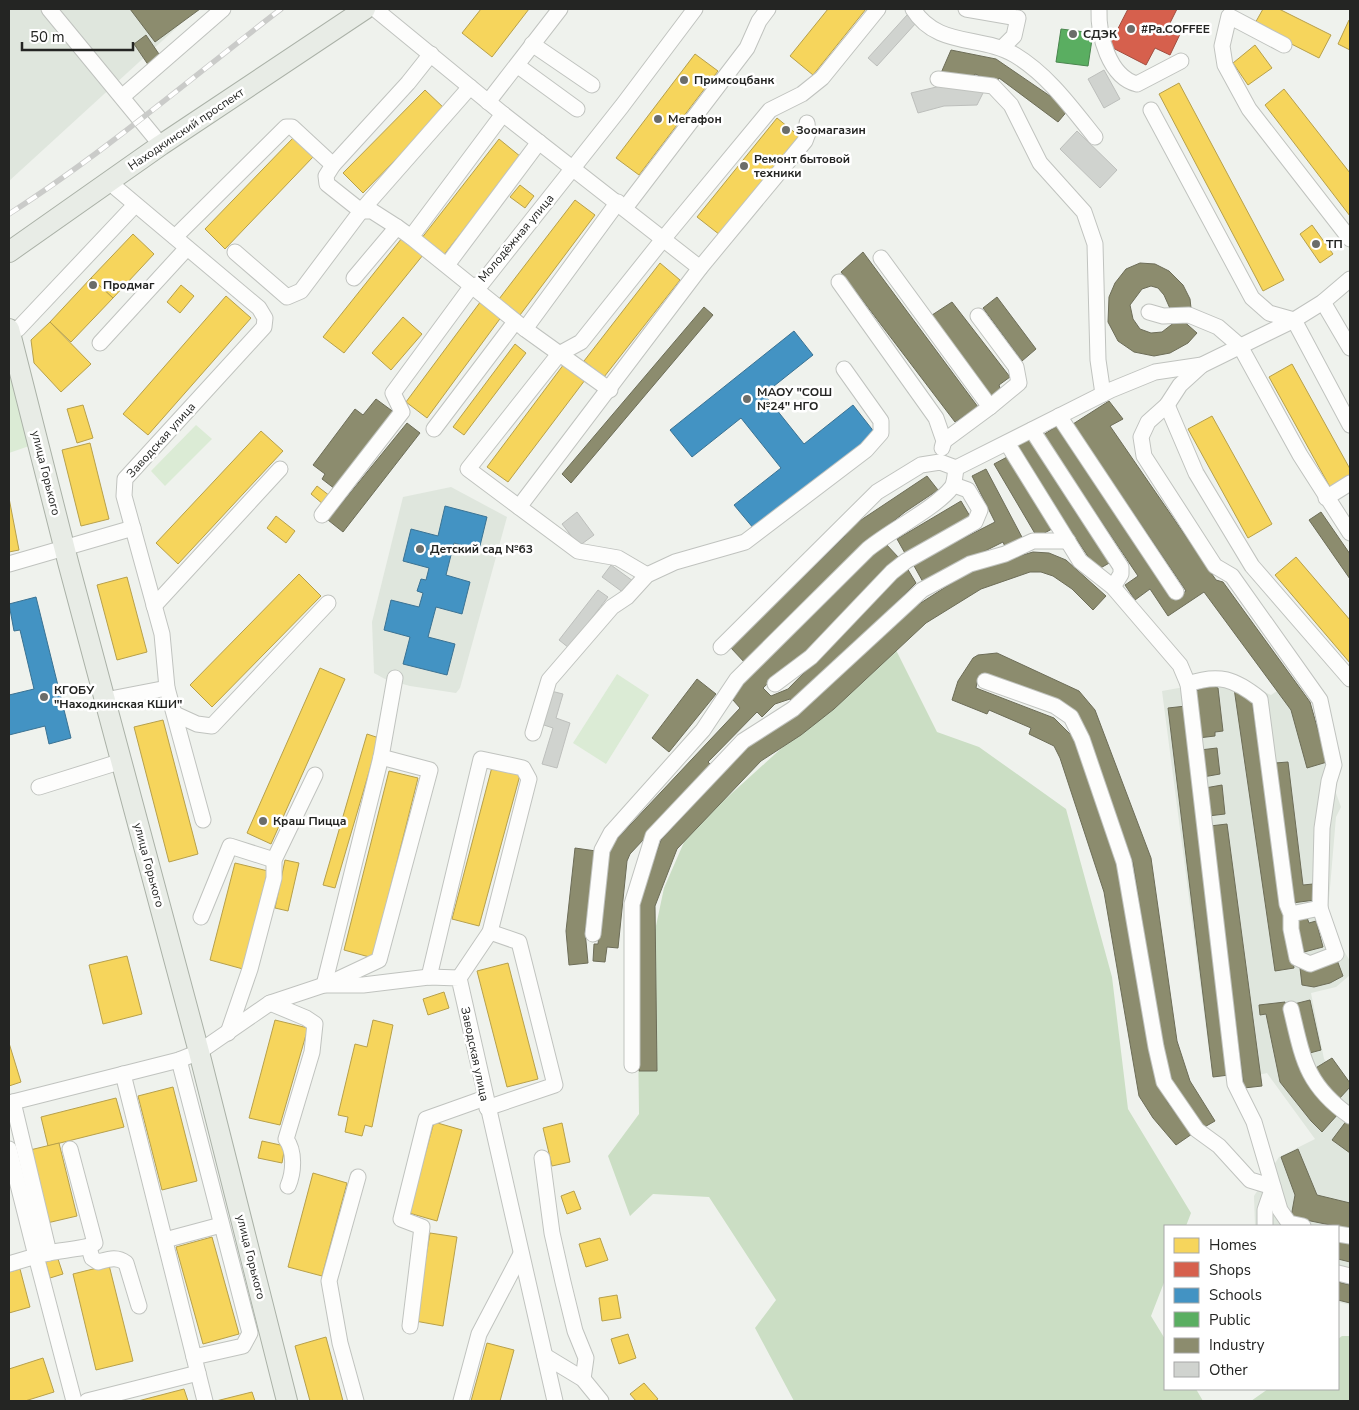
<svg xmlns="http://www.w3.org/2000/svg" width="1359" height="1410" font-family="'Nunito Sans',sans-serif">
<rect width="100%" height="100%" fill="#eff2ed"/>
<!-- built -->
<g fill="#dfe6dd">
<path d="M9 9H197L9 181Z"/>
<path d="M451 487 507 517 460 688 456 693 410 686 385 679 374 673 372 622 403 497Z"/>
<path d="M1234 678 1271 695 1289 683 1303 702 1341 807 1336 817 1327 923 1350 961V975L1336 987 1311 993 1324 1059 1350 1091V1305L1338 1302V1226H1255L1254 1196 1279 1157 1315 1139 1267 1073 1228 1082 1224 1049 1209 1051 1162 691Z"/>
</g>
<!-- green -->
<g fill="#dbebd5">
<path d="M9 354 32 445 9 453Z"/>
<path d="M196 425 212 439 165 486 151 471Z"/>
<path d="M617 674 649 695 606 764 573 743Z"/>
</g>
<!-- forest -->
<g fill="#cbdec4">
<path d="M893 644 937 732 979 747 1066 809 1112 977 1128 1109 1191 1213 1186 1226H1165V1280L1151 1316 1165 1339V1389H1196L1203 1401H794L755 1328 776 1300 709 1197 653 1194 630 1216 608 1156 639 1114 638 1034 653 940 664 888 688 833 817 716Z"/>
<path d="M1342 1336H1350V1401H1251L1268 1389H1338V1339Z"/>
</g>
<!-- homes -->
<g fill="#f6d55c" stroke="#b7a04b">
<path d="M481 9H529L492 57 462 33Z"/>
<path d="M828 9H866L813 75 790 56Z"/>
<path d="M1263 9H1279L1331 35 1319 58 1254 25Z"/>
<path d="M1349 20 1350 21V50L1338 44Z"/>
<path d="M1255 45 1272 68 1248 85 1233 63Z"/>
<path d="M695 54 718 71 639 175 616 158Z"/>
<path d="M1179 83 1284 280 1263 291 1159 94Z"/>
<path d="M1284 89 1350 173V216L1265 105Z"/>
<path d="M425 90 445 109 363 193 343 173Z"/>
<path d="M777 118 799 136 720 235 697 217Z"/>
<path d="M293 138 313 157 225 249 205 229Z"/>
<path d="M499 139 521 157 443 256 421 239Z"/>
<path d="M520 185 534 196 525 208 510 197Z"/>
<path d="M575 200 595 215 520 315 499 299Z"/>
<path d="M1312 225 1333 254 1320 263 1300 234Z"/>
<path d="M133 234 154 254 113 298 91 278Z"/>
<path d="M402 238 423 255 344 353 323 337Z"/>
<path d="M660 263 680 280 604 377 584 361Z"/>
<path d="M91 278 113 298 71 342 50 322Z"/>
<path d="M181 285 194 296 180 313 167 302Z"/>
<path d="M226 296 251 318 148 435 123 414Z"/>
<path d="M481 301 502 316 427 418 406 402Z"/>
<path d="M403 317 422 334 391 370 372 353Z"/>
<path d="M50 322 91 364 61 392 34 363 31 340Z"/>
<path d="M515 344 526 353 464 435 453 427Z"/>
<path d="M564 364 585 380 508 482 487 467Z"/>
<path d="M1292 364 1350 469V476L1330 487 1269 377Z"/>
<path d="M83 405 93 438 77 443 67 409Z"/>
<path d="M1212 416 1272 524 1248 538 1188 429Z"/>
<path d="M261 431 283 451 178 564 156 543Z"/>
<path d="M90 443 109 519 81 526 62 450Z"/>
<path d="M317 486 330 496 323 504 311 494Z"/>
<path d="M9 498 19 550 9 552Z"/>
<path d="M276 516 295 531 286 543 267 528Z"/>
<path d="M1296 557 1350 620V663L1275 575Z"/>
<path d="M299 574 321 596 212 707 190 685Z"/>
<path d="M127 577 147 652 117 660 97 585Z"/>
<path d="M320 668 345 679 271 844 247 833Z"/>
<path d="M163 720 198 854 169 862 134 727Z"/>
<path d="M367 734 379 738 335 888 323 885Z"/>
<path d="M492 767 520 775 479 926 452 919Z"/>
<path d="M389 771 418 778 373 958 344 950Z"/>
<path d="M285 860 299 863 288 911 275 908Z"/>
<path d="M235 863 268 871 243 969 210 960Z"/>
<path d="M127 956 142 1014 103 1024 89 965Z"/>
<path d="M508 963 538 1079 507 1087 477 971Z"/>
<path d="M444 992 449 1008 428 1015 423 999Z"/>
<path d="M275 1020 308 1028 280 1125 249 1118Z"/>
<path d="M373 1020 393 1025 372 1127 365 1125 362 1136 345 1132 348 1117 338 1115 355 1044 367 1047Z"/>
<path d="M9 1043 21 1082 9 1086Z"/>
<path d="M173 1087 197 1181 162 1190 138 1096Z"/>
<path d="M116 1098 124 1127 48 1146 41 1117Z"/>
<path d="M434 1122 462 1130 437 1221 409 1213Z"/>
<path d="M562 1123 570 1162 552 1166 543 1128Z"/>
<path d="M262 1141 285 1146 282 1163 258 1158Z"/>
<path d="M59 1143 77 1216 47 1223 30 1150Z"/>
<path d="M313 1173 347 1183 322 1276 288 1267Z"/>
<path d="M574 1191 581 1209 567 1214 561 1196Z"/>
<path d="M430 1233 457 1237 443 1326 415 1321Z"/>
<path d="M212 1237 239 1334 203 1344 176 1247Z"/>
<path d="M600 1238 608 1260 586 1267 579 1244Z"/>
<path d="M57 1256 63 1274 50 1278 45 1260Z"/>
<path d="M109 1265 133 1361 96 1370 73 1274Z"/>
<path d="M20 1269 30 1307 9 1313V1272Z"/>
<path d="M617 1295 621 1318 602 1321 599 1298Z"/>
<path d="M628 1334 636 1358 619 1364 611 1339Z"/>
<path d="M326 1337 343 1401H310L295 1346Z"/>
<path d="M487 1343 514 1350 500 1401H471Z"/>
<path d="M43 1358 54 1392 25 1401H9V1369Z"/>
<path d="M644 1383 658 1399 655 1401H636L630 1394Z"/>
<path d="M184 1389 188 1401H138Z"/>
<path d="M252 1392 255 1401H216Z"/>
</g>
<!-- shops -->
<path fill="#d6604d" stroke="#a14e40" d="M1128 9H1177L1170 23 1182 30 1170 55 1155 48 1146 65 1109 46Z"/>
<!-- schools -->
<g fill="#4393c3" stroke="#3a7293">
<path d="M794 331 813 355 764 394 804 444 853 405 875 433 754 529 734 505 781 468 741 418 692 457 670 430Z"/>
<path d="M445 506 487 517 479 550 454 543 446 575 470 582 462 614 436 607 428 637 455 644 447 675 403 664 410 637 384 630 391 600 419 607 423 593 417 591 421 579 426 580 429 568 403 561 411 529 438 536Z"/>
<path d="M36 597 71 738 49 744 45 726 9 735V695L34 689 20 630 14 631 9 604Z"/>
</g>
<!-- public -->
<path fill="#5aae61" stroke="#4a854e" d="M1061 29 1093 33 1088 66 1056 62Z"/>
<!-- industry -->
<g fill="#8c8c6e" stroke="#6d6d58">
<path d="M130 9H200L155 42Z"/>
<path d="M146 35 161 57 149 66 134 44Z"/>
<path d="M951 50 996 59 1069 109 1058 122 999 78 996 83 975 74 972 79 941 73Z"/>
<path d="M863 252 978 407 955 422 841 272Z"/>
<path d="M1140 263 1155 264 1169 271 1183 285 1190 299 1191 308 1172 313 1164 295 1158 288 1151 286 1142 289 1130 305 1133 319 1140 329 1151 333 1162 332 1180 318 1197 333 1188 343 1170 353 1154 356 1134 352 1118 341 1108 322 1109 297 1115 283 1126 269Z"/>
<path d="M997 297 1036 349 1022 361 983 308Z"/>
<path d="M952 302 1010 377 999 385 1001 391 991 397 929 317Z"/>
<path d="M704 307 713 315 571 483 562 474Z"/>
<path d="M376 399 395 413 335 489 322 479 325 474 313 465 355 409 363 415Z"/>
<path d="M1109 401 1123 419 1110 426 1216 580 1223 582 1310 702 1327 762 1307 768 1291 710 1204 592 1168 616 1150 589 1135 600 1125 585 1138 576 1043 435 1057 426 1175 599 1186 591 1073 424Z"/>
<path d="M407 423 420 433 343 532 328 520Z"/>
<path d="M1029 438 1111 562 1097 570 1015 447Z"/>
<path d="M1009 456 1052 529 1037 537 994 464Z"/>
<path d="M986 469 1024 541 1006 549 1003 542 923 582 913 564 995 522 972 476Z"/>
<path d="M927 476 938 490 905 512 861 547 746 664 731 648 845 536 852 526Z"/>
<path d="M961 501 971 518 906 555 897 539Z"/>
<path d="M1321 512 1350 554V579L1309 520Z"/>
<path d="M885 543 899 558 807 653 786 666 763 688 771 696 788 689 907 568 916 583 795 703 790 699 775 704 762 717 757 712 708 762 712 766 630 854 627 861 618 948 607 947 605 962 593 961 594 944H598L607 856 615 841 740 708 733 700 743 684Z"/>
<path d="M1033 552 1049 553 1066 560 1106 596 1093 610 1072 589 1053 576 1041 572H1030L981 589 926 623 834 709 801 735 761 761 677 849 655 906 657 1071H639L638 903 661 840 750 744 916 606 972 570Z"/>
<path d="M997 653 1079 691 1095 710 1151 858 1177 1041 1190 1081 1215 1121 1201 1129 1174 1087 1162 1046 1133 863 1079 717 1067 705 988 675 978 677 976 688 1054 718 1074 738 1114 848 1157 1080 1168 1103 1192 1134 1176 1145 1153 1118 1139 1096 1104 892 1060 758 1054 746 1029 734 1031 728 989 710 987 714 952 700 958 681 973 658 978 655Z"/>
<path d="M697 679 716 694 669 752 652 738Z"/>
<path d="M1210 684 1218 688 1223 731 1215 732V736L1198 738 1192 693Z"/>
<path d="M1234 688 1252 702 1294 968 1275 971Z"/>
<path d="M1186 706 1229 1075 1213 1077 1168 708Z"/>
<path d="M1217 748 1220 774 1203 777 1200 750Z"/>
<path d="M1288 762 1303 885 1313 884 1315 900 1292 903 1275 763Z"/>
<path d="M1222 785 1225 814 1208 816 1205 788Z"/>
<path d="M1227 824 1262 1086 1244 1088 1210 826Z"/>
<path d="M575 848 596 851 585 931 588 963 569 965 566 931Z"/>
<path d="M1306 915 1309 923 1316 921 1323 947 1304 952 1295 917Z"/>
<path d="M1337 960 1343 976 1330 983 1314 987 1302 985 1300 968 1311 970Z"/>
<path d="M1310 1000 1321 1050 1306 1054 1294 1004Z"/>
<path d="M1285 1002 1299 1068 1326 1103 1339 1113 1322 1132 1311 1121 1280 1082 1266 1014 1260 1015 1259 1005Z"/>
<path d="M1332 1058 1350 1083V1087L1339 1099 1314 1069Z"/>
<path d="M1347 1120 1350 1123V1153L1332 1140Z"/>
<path d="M1298 1149 1317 1195 1350 1203V1229L1291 1217 1295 1195 1281 1157Z"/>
<path d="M1338 1238 1350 1241V1262L1338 1259Z"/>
<path d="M1338 1282 1350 1285V1303L1338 1300Z"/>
</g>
<!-- building -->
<g fill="#d0d3cf" stroke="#bdbfbc">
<path d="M907 15 916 23 877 66 868 58Z"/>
<path d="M1104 70 1120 99 1104 108 1088 79Z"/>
<path d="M949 84 984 91 977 105 944 106 918 113 911 93Z"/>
<path d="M1077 131 1117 170 1100 188 1060 149Z"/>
<path d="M577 512 594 535 579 546 562 524Z"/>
<path d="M611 565 633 581 624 593 602 577Z"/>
<path d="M598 590 608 597 569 648 559 640Z"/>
<path d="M551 691 563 694 556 718 570 723 557 768 542 764 553 728 541 724Z"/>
</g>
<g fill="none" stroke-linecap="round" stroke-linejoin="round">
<defs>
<g id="minor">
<path d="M49 9 161 145"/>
<path d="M375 9 503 114 700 268"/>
<path d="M913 9C937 48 982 35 1015 55 1048 75 1071 107 1095 137"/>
<path d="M966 9 1018 18 1014 36 1002 48"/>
<path d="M1099 9C1098 35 1109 77 1137 84L1181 61"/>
<path d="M532 44 592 85"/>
<path d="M1284 45 1229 16 1222 46 1225 65 1249 109 1350 239"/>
<path d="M518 66 577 109"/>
<path d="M938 79 993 86 1011 105 1040 163 1084 212 1095 244 1098 360 1103 394"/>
<path d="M123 96 223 9"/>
<path d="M488 102 560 9"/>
<path d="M1151 110 1252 298 1269 313 1294 320 1350 425"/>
<path d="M109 182 259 308 265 318 264 327 125 479 124 496 162 634 167 688 203 820"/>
<path d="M625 208 747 48 759 21 768 9"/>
<path d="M361 211 470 87"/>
<path d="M361 211H372L397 227"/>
<path d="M175 237 286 127H292L333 165"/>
<path d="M411 237 525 329 610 390"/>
<path d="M235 252 287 297 301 291 361 211 327 184 326 176 333 165 408 83 431 54"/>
<path d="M881 258 990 407 944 441"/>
<path d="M447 265 539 142"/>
<path d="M354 278 397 227 411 237 503 114"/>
<path d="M839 282 936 418 944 441 942 448"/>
<path d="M1323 302 1350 348"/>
<path d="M1149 312 1163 316 1189 315 1218 327 1240 346 1300 455 1350 533"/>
<path d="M978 316 1016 367 1019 383 990 407"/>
<path d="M18 329 135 205"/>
<path d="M525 329 618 202"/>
<path d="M100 343 187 248"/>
<path d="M1202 365 1180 385 1167 405 1148 422 1141 437 1144 456 1215 566 1232 576 1320 700 1334 765 1329 781 1322 828 1320 908"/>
<path d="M1167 405 1196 473 1252 566 1350 679"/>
<path d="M1059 416 1176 592"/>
<path d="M434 429 515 322"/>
<path d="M1032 430 1121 567V574L1113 587"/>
<path d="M1007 443 1080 561 1113 587 1180 665 1188 684"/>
<path d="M956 468 1111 390 1155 372 1202 365 1294 320 1323 302 1350 279"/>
<path d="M1326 498 1350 483"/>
<path d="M519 507 700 268 805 141 808 133 807 123"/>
<path d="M322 515 402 412 393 393 471 287 482 283 622 106 695 9"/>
<path d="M9 564 133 528"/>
<path d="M647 575 618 558 578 551 468 469 559 354 581 342 664 238 770 110 802 94 822 78 878 9"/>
<path d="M154 606 280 469"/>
<path d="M985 681 1055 706 1071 717 1082 739 1124 862 1156 1047 1164 1082 1197 1130 1219 1146 1250 1180 1273 1187 1265 1210V1226"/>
<path d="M775 684 811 657 892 572 906 561 975 522 980 510 968 490 954 485"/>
<path d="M105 700 167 688"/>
<path d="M175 714 197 724 212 726 328 603"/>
<path d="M533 733 549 680 612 607 627 597 647 575 675 562 745 542 866 450 881 433V421L844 369"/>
<path d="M39 787 122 761"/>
<path d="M1291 914 1320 908 1336 954 1310 964 1297 958 1291 929V914L1287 904 1260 699C1235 679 1219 673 1188 684L1235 1084 1254 1122 1280 1210 1289 1223 1303 1226"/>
<path d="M201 917 230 846 274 860"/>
<path d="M593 934 602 850 611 833 703 730 737 679 868 549C891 530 936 508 952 487 955 482 955 474 956 468L940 462 921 465 877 492 721 647"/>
<path d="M429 977 481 759 523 768 529 779 490 932 459 978"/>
<path d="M330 983 379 960 430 770 381 757"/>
<path d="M324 985 381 757 395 678"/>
<path d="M270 1003 306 1018 315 1024 312 1052 286 1139C295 1151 294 1172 288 1186"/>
<path d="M1291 1009C1303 1059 1306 1085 1350 1116"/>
<path d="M228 1033 250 969 274 878V860L315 775"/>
<path d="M179 1060 250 1333 243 1346 194 1357"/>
<path d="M632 1065V904L653 836 743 741 793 709 922 590 970 564 1005 554 1033 541H1068"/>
<path d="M123 1074 205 1401"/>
<path d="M13 1102 49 1253 36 1256 74 1401"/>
<path d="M9 1103 179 1060 199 1052 270 1003 324 985H363L429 977 459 978 555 1401"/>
<path d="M487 1108 555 1085 519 942 490 932"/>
<path d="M9 1149 36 1256 9 1264"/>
<path d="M542 1158 552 1233 563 1282 575 1331 586 1358 583 1379"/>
<path d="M1338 1234 1350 1236"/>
<path d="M165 1240 221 1225"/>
<path d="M89 1248 92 1258 98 1262C109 1259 117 1256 126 1263L139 1306"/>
<path d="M49 1253C60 1250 88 1249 95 1243L70 1149"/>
<path d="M1338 1273 1350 1276"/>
<path d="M410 1326 422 1227 401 1219 426 1119 485 1098"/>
<path d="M545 1356 583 1379 601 1401"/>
<path d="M87 1401 198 1373"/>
<path d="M356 1401 340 1343 329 1281 358 1177"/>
<path d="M461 1401 479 1334 521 1254"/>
</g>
<g id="major">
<path d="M9 252 161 145 365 9"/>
<path d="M9 329 68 562 199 1052 287 1401"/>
</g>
</defs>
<!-- minor casing -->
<use href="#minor" stroke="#c0c3bf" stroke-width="17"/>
<!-- major casing -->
<use href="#major" stroke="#aab1a7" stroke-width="22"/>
<!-- minor -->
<use href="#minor" stroke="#fdfdfc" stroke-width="15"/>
<!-- major -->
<use href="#major" stroke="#e8ece6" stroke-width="20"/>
<defs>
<path id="rail" d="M9 214C104 153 191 78 281 9"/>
</defs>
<!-- rail casing -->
<use href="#rail" stroke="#cacbc9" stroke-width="5.5"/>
<!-- rail -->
<use href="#rail" stroke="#fff" stroke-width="4" stroke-dasharray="11" stroke-linecap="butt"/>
</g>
<!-- markers -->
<g fill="#6b6d6a" stroke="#fff" stroke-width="2">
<circle cx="1131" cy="29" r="5"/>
<circle cx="1073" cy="34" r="5"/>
<circle cx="684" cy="80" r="5"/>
<circle cx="658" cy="119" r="5"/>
<circle cx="786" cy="130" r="5"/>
<circle cx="744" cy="166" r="5"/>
<circle cx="1316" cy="244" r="5"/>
<circle cx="93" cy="285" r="5"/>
<circle cx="747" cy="399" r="5"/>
<circle cx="420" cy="549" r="5"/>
<circle cx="44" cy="697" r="5"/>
<circle cx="263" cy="821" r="5"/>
</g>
<g text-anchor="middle" stroke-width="5" stroke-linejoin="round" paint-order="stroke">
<!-- poi labels -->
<g font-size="12" font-weight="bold" fill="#242523" stroke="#fff" text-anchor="start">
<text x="1141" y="33">#Pa.COFFEE</text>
<text x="1083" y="38">СДЭК</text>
<text x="694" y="84">Примсоцбанк</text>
<text x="668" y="123">Мегафон</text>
<text x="796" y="134">Зоомагазин</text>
<text x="754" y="163">Ремонт бытовой<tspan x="754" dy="14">техники</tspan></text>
<text x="1326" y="248">ТП</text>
<text x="103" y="289">Продмаг</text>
<text x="757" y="396">МАОУ "СОШ<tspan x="757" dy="14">№24" НГО</tspan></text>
<text x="430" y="553">Детский сад №63</text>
<text x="54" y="694">КГОБУ<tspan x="54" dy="14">"Находкинская КШИ"</tspan></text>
<text x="273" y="825">Краш Пицца</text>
</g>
<!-- street labels -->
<g font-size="12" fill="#242523" stroke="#fff">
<text transform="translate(186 129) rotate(-34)" y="4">Находкинский проспект</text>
<text transform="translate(516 238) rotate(-50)" y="4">Молодёжная улица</text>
<text transform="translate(161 440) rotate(-48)" y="4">Заводская улица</text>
<text transform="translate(46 473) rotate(76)" y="4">улица Горького</text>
<text transform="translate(149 865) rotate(75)" y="4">улица Горького</text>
<text transform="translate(475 1054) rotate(78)" y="4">Заводская улица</text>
<text transform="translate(251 1257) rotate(76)" y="4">улица Горького</text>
</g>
</g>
<!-- border -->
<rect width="1359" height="1410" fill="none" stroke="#242523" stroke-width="20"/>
<!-- legend -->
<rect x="1164" y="1225" width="175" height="165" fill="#ffffff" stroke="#a7a8a7"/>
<rect x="1174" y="1238" width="25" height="15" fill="#f6d55c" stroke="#a7a8a7"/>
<text x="1209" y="1250" font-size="15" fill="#242523">Homes</text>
<rect x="1174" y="1262" width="25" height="15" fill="#d6604d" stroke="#a7a8a7"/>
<text x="1209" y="1275" font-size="15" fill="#242523">Shops</text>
<rect x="1174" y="1288" width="25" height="15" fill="#4393c3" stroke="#a7a8a7"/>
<text x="1209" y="1300" font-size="15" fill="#242523">Schools</text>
<rect x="1174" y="1312" width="25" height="15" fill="#5aae61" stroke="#a7a8a7"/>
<text x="1209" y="1325" font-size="15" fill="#242523">Public</text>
<rect x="1174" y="1338" width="25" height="15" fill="#8c8c6e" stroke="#a7a8a7"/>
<text x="1209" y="1350" font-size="15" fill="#242523">Industry</text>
<rect x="1174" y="1362" width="25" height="15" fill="#d0d3cf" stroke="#a7a8a7"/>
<text x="1209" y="1375" font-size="15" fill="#242523">Other</text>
<!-- scale -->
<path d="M22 42v8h111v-8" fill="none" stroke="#242523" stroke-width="2.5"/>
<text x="30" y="42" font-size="15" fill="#242523" stroke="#ffffff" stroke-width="4" paint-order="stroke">50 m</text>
</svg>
